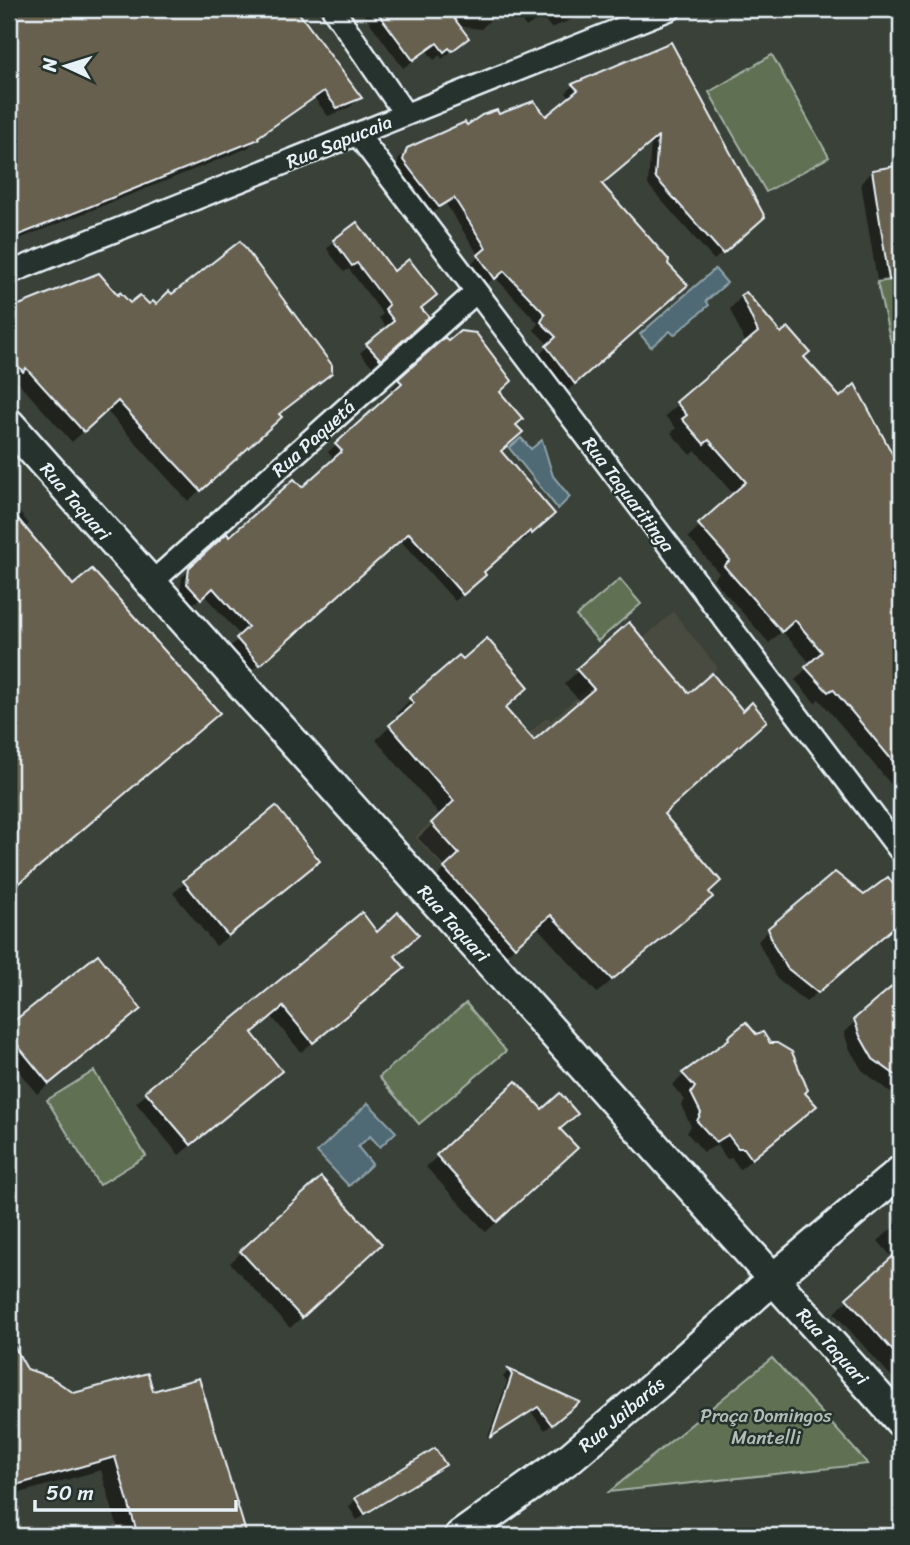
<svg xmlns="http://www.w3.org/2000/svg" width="910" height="1545" font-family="Sriracha,sans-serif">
<rect width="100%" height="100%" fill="#3a4138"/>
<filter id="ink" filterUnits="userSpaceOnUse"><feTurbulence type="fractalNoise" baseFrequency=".0143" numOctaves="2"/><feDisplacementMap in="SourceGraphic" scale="14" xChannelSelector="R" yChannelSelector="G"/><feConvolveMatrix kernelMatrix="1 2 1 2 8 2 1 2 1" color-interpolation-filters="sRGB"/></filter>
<g filter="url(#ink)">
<!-- built -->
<path fill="#484b3f" d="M673 612 718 668 589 783 574 754 444 868 415 837 547 717 551 720Z"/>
<!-- green -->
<g fill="#5f7052" stroke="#a4b0a5" stroke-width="2">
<path d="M772 55 829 157 766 192 709 92Z"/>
<path d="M901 279V342L891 343 877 282Z"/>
<path d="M620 579 641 604 598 641 576 616Z"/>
<path d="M466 1003 506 1051 419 1124 379 1077Z"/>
<path d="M94 1071 146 1156 99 1185 47 1100Z"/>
<path d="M772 1358 868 1464 609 1492Z"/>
</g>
<!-- water -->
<g fill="#506b75" stroke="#8da1a9" stroke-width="2">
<path d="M715 269 727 283 706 301 709 305 674 335 670 331 651 347 640 334Z"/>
<path d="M521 438 531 449 542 440 553 476 570 497 558 509 509 448Z"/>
<path d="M368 1103 396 1132 380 1147 370 1136 358 1147 372 1164 349 1186 317 1152Z"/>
</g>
<!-- shadow -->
<g fill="#0007">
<path d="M9 9H294L359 98 350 107 328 116 315 99 257 138 248 148 9 243Z"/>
<path d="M360 9H492L490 20 481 29 458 26 467 38 442 59 440 55 434 60 427 51 403 68Z"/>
<path d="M513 9H598L551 28 542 16 526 27Z"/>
<path d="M671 44 755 224 714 260 648 185 651 142 600 185 666 265 678 292 567 391 539 355 549 345 534 330 538 323 495 277 486 285 471 264 479 256 446 204 430 214 396 169 399 158 408 150 498 116 545 118 570 98 566 93 572 86 582 98 576 86 573 85Z"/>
<path d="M901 167V276L877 280 861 183 872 172Z"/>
<path d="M334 241 393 274 420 308 419 324 372 366 360 353 388 329 379 318 383 314 349 269 344 272 327 249Z"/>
<path d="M239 244 333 370 278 415 268 428 188 501 106 410 72 442 14 378 11 381 9 379V311L98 275 118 297 130 306H155L171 297Z"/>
<path d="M742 296 802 357 840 400 855 386 901 474V803L891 791 894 788 819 699 815 703 795 680 811 664 782 631 769 643 713 579 719 573 688 537 734 495 696 451 691 455 671 433 676 428 665 416 746 344 730 309Z"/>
<path d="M445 340 498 392 514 425 499 452 545 522 523 541 521 538 482 572 476 582 455 601 400 540 251 671 230 647 241 636 204 595 192 605 180 592 182 577 228 540 302 490 335 460 328 452 395 392 392 388Z"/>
<path d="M9 500 29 524 24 529 73 587 204 726 9 892Z"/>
<path d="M629 625 662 814 710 897 597 993 537 927 501 959 432 883 446 868 418 838 441 816 376 740 400 717 397 713 411 699 504 709 534 743 581 702 564 684Z"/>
<path d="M276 808 306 872 216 946 173 893Z"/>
<path d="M888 880 901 897V918L806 1002 777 979 758 941 769 930 864 897Z"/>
<path d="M361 915 403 968 301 1052 272 1017 251 1034 280 1071 179 1155 136 1103Z"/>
<path d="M97 956 139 1009 37 1094 9 1059V1028Z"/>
<path d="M901 981V1084L891 1093 862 1070 849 1048 844 1032Z"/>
<path d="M745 1024 814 1106 740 1169 732 1158 727 1159 717 1145 704 1152 687 1133 691 1126 681 1105 685 1100 672 1085Z"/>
<path d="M516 1084 559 1130 565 1158 486 1232 426 1167Z"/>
<path d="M901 1220V1387L834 1313 893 1258 878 1241Z"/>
<path d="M242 1252 369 1255 290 1328 230 1263Z"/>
<path d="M9 1341 26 1370 74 1395 152 1393 198 1380 245 1536H120L101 1470 9 1496Z"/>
<path d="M508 1371 577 1403 545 1430 531 1412 487 1440 507 1382 503 1377Z"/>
<path d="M434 1450 444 1465 437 1472 357 1520 349 1507 356 1499Z"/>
</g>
<!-- building -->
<g fill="#686150" stroke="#e8f1f8" stroke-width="2">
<path d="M9 9H296L362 98 337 108 324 91 258 137 259 139 9 239Z"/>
<path d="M375 9H447L469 38 452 51 449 48 444 52 437 43 413 60Z"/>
<path d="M671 42 765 217 723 254 655 177 658 137 619 170 602 184 669 260 668 264 688 285 575 384 546 346 556 337 541 322 545 314 504 271 495 279 478 255 486 248 454 198 439 207 403 160 407 148 465 122 467 125 482 115 497 110 499 114 534 101 546 116 578 90 572 84Z"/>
<path d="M901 165V279L889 280 872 170Z"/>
<path d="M357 222 394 271 409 259 437 295 421 308 429 317 381 360 366 344 394 321 385 309 389 305 357 263 352 266 333 240Z"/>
<path d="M240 241 332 365V373L279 414 282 417 201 491 118 401 84 432 26 368 23 372 9 355V309L99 273 118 295 120 292 130 303 140 295 149 304 153 301 156 304 169 291 172 294Z"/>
<path d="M746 292 781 333 788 327 810 352 804 357 840 397 855 384 901 470V632L893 639 901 648V771L833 689 828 692 805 667 822 652 795 620 782 632 724 566 730 560 698 524 746 482 709 440 704 444 682 419 687 415 676 402 758 332 741 295Z"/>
<path d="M460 331 476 333 512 381 500 392 523 419 516 425 523 432 501 451 555 514 532 534 530 531 484 572 486 575 463 595 409 533 260 665 236 638 248 627 213 588 201 599 187 584 189 568 227 533 229 537 294 479 302 487 342 451 335 444 402 383 398 379 445 337 448 341Z"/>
<path d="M9 508 73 585 92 569 220 713 9 892Z"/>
<path d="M629 622 689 693 712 673 743 711 752 702 767 721 664 814 721 881 709 892 713 897 612 980 551 915 515 947 444 868 459 854 431 823 454 801 389 725 414 703 409 698 459 655 463 659 487 638 529 687 505 708 534 740 594 689 576 669Z"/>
<path d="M276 806 320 861 228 936 183 881Z"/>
<path d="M835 872 864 895 888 877 901 895V921L818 993 787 968 774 946 768 928Z"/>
<path d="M362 912 377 932 398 912 419 935 395 956 405 968 313 1043 283 1007 252 1033 282 1071 191 1145 145 1091Z"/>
<path d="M98 954 141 1009 49 1084 9 1035V1025Z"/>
<path d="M901 979V1079L873 1059 860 1036 854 1019Z"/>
<path d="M746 1022 756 1034 763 1032 770 1043H777L792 1052 808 1090 805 1093 817 1106 752 1159 744 1148H738L728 1135 716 1142 697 1121 701 1113 691 1093 695 1087 682 1073 729 1039 728 1037Z"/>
<path d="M516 1081 542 1109 560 1093 578 1114 560 1129 578 1148 497 1222 436 1155Z"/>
<path d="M321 1177 382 1244 302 1318 240 1251Z"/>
<path d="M901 1249V1360L846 1298Z"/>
<path d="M9 1337 27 1369 50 1377 74 1393 148 1373 153 1391 199 1378 247 1536H138L115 1457 9 1487Z"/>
<path d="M508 1369 560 1393 580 1402 552 1425 538 1407 491 1437 512 1375Z"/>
<path d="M435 1448 446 1465 365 1514 355 1498Z"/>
</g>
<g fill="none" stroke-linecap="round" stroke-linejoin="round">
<defs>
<g id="street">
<path d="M333 9 405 114"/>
<path d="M358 135 901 852"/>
<path d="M9 273 670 9"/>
<path d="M150 584 476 292"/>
</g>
<g id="secondary">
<path d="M9 424 901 1422"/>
<path d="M460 1536 571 1457 657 1384 773 1279 901 1171"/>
</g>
</defs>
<!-- street casing -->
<use href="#street" stroke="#e8f1f8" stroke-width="26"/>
<!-- secondary casing -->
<use href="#secondary" stroke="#e8f1f8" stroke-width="35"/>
<!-- street -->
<use href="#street" stroke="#26332d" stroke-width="21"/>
<!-- secondary -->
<use href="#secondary" stroke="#26332d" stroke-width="30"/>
</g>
</g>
<g text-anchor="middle" stroke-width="5" stroke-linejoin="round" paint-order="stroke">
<!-- street labels -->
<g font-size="19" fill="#e8f1f8" stroke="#26332d">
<text transform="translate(339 141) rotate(-22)" y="7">Rua Sapucaia</text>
<text transform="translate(313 438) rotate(-42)" y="7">Rua Paquetá</text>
<text transform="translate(629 494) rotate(53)" y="7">Rua Taquaritinga</text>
<text transform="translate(76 501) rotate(49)" y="7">Rua Taquari</text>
<text transform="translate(454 923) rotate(48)" y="7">Rua Taquari</text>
<text transform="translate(833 1346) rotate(48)" y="7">Rua Taquari</text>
<text transform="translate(621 1414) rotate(-40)" y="7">Rua Jaibarás</text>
</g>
<!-- park labels -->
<g font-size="19" fill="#b1bdb6" stroke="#26332d">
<text x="766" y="1422">Praça Domingos<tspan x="766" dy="22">Mantelli</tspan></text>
</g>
</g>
<!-- margin -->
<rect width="910" height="1545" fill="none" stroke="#26332d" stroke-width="35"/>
<rect x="18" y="18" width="875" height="1510" fill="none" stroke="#e8f1f8" stroke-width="2.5" filter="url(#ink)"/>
<!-- north arrow -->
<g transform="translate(66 66) rotate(274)" stroke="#26332d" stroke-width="5" paint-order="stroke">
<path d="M0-5L12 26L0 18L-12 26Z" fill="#e8f1f8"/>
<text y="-10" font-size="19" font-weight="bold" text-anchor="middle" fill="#e8f1f8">N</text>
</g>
<!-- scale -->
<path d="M35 1500v10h201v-10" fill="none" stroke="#e8f1f8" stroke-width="3.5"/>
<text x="46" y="1500" font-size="21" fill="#e8f1f8" stroke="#26332d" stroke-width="5" paint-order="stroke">50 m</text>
</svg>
